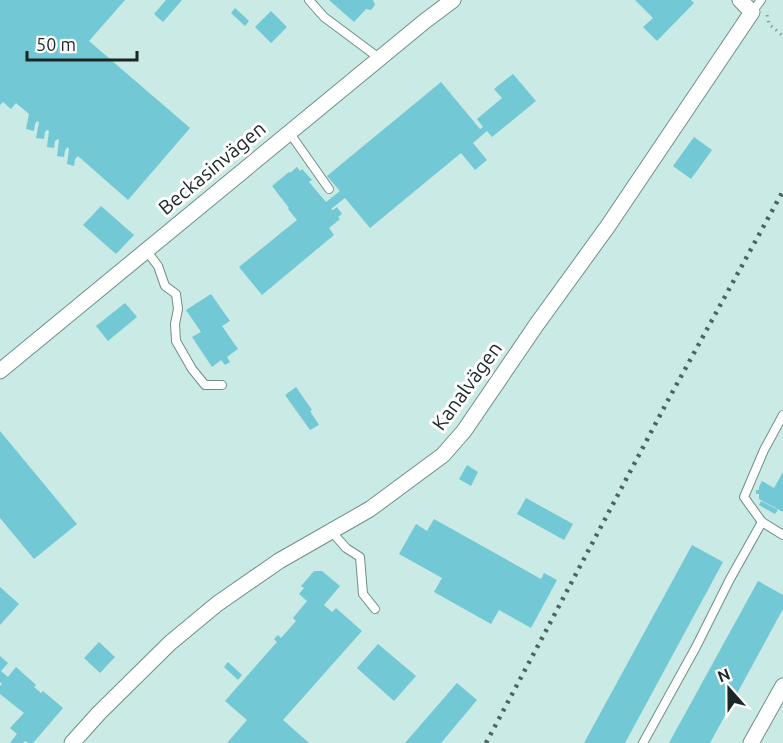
<svg xmlns="http://www.w3.org/2000/svg" width="783" height="743" font-family="Ubuntu,sans-serif">
<rect width="100%" height="100%" fill="#c9eae5"/>
<!-- building -->
<g fill="#72c8d4">
<path d="M0 0H125L89 41 190 128 128 200 78 156 75 159 74 166 67 164 69 149 68 147 65 150 64 157 57 156 59 140 58 139 55 141 54 148 47 147 49 131 47 130 45 132 44 139 36 138 39 122 37 121 35 124 34 131 26 129 29 114 16 103 11 109 3 102 0 105Z"/>
<path d="M166 0H182L163 22 154 14Z"/>
<path d="M329 0H373L375 5 371 10 366 9 354 22Z"/>
<path d="M635 0H691L694 3 657 41 643 27 653 18Z"/>
<path d="M235 8 249 21 245 26 231 13Z"/>
<path d="M271 11 287 27 271 43 255 27Z"/>
<path d="M513 74 536 101 492 137 487 131 473 143 487 160 475 170 461 153 370 228 345 198 331 209 333 210 337 207 342 214 338 217 340 219 329 228 334 235 262 295 239 267 297 220 288 209 289 208 272 186 289 172 290 173 297 167 300 171 302 169 312 180 309 182 326 202 340 191 327 176 441 82 480 129 483 127 477 119 502 98 494 89Z"/>
<path d="M694 137 712 150 691 179 673 166Z"/>
<path d="M101 206 134 235 116 254 83 225Z"/>
<path d="M211 294 230 321 222 326 238 349 227 357 230 362 225 365 221 360 212 367 192 337 201 332 186 310Z"/>
<path d="M125 303 137 317 108 341 96 326Z"/>
<path d="M296 387 312 410 310 411 319 425 310 430 285 395Z"/>
<path d="M0 431 77 524 34 559 0 518Z"/>
<path d="M467 465 478 472 471 486 459 479Z"/>
<path d="M783 472V512L759 499V494H756V490H759V487L762 481 774 488Z"/>
<path d="M526 498 573 524 564 540 517 514Z"/>
<path d="M761 501 778 510 775 514 759 505Z"/>
<path d="M434 519 541 579 544 573 557 580 531 628 499 610 491 624 434 592 442 578 399 554 416 524 427 531Z"/>
<path d="M692 545 723 562 625 743H584Z"/>
<path d="M314 571H322L340 586 324 605 332 612 336 608 362 631 283 720 309 743H227L247 720 225 701 277 642 274 639 278 635 281 638 296 621 293 618 307 601 299 594 304 588 301 586Z"/>
<path d="M758 581 783 595V609L710 743H669Z"/>
<path d="M0 587 19 604 0 625Z"/>
<path d="M99 642 115 657 100 673 84 658Z"/>
<path d="M378 644 416 676 394 701 357 668Z"/>
<path d="M0 656 8 663 1 671 8 677 16 667 36 685 34 687 41 693 43 691 63 708 33 743H28L25 741 23 743H10L17 734 10 728 24 713 0 694V686L2 684 0 682Z"/>
<path d="M228 662 242 675 238 680 224 667Z"/>
<path d="M457 683 477 700 441 743H405Z"/>
</g>
<g fill="none" stroke-linecap="round" stroke-linejoin="round">
<defs>
<g id="service">
<path d="M309 0 324 17 379 58"/>
<path d="M752 12 761 0"/>
<path d="M289 132 329 189"/>
<path d="M146 250 158 266 165 286 176 294 178 309 175 324 176 341 192 369 205 385H222"/>
<path d="M762 522 783 535"/>
<path d="M331 531 346 548 360 557 363 594 375 609"/>
<path d="M643 743 696 647 730 579 762 522 744 497 764 450 783 415"/>
</g>
<g id="minor">
<path d="M0 371 425 21 453 0"/>
<path d="M72 743 99 713 170 643 217 604 279 561 370 509 443 455 464 431 537 324 608 226 752 12 740 0"/>
<path d="M751 743 783 686"/>
</g>
</defs>
<!-- service casing -->
<use href="#service" stroke="#708e89" stroke-width="10"/>
<!-- minor casing -->
<use href="#minor" stroke="#708e89" stroke-width="17"/>
<!-- path -->
<path stroke="#869f9b" stroke-width="3" stroke-dasharray="1.5 4.5" stroke-linecap="butt" d="M767 15 769 24 783 36"/>
<!-- service -->
<use href="#service" stroke="#fff" stroke-width="8"/>
<!-- minor -->
<use href="#minor" stroke="#fff" stroke-width="15"/>
<!-- rail -->
<path stroke="#50625f" stroke-width="4.5" stroke-dasharray="3 6" stroke-linecap="butt" d="M486 743 541 640 667 402 783 191"/>
</g>
<g text-anchor="middle" stroke-width="6" stroke-linejoin="round" paint-order="stroke">
<!-- street labels -->
<g font-size="20" fill="#1b2725" stroke="#fff">
<text transform="translate(212 168) rotate(-40)" y="7">Beckasinvägen</text>
<text transform="translate(467 386) rotate(-54)" y="7">Kanalvägen</text>
</g>
</g>
<!-- north arrow -->
<g transform="translate(729 689) rotate(339)" stroke="#ffffff" stroke-width="4.5" paint-order="stroke">
<path d="M0-4.5L10 22L0 15L-10 22Z" fill="#1b2725"/>
<text y="-9" font-size="16" font-weight="bold" text-anchor="middle" fill="#1b2725">N</text>
</g>
<!-- scale -->
<path d="M27 51v9h110v-9" fill="none" stroke="#1b2725" stroke-width="3"/>
<text x="36" y="51" font-size="18" fill="#1b2725" stroke="#ffffff" stroke-width="4.5" paint-order="stroke">50 m</text>
</svg>
